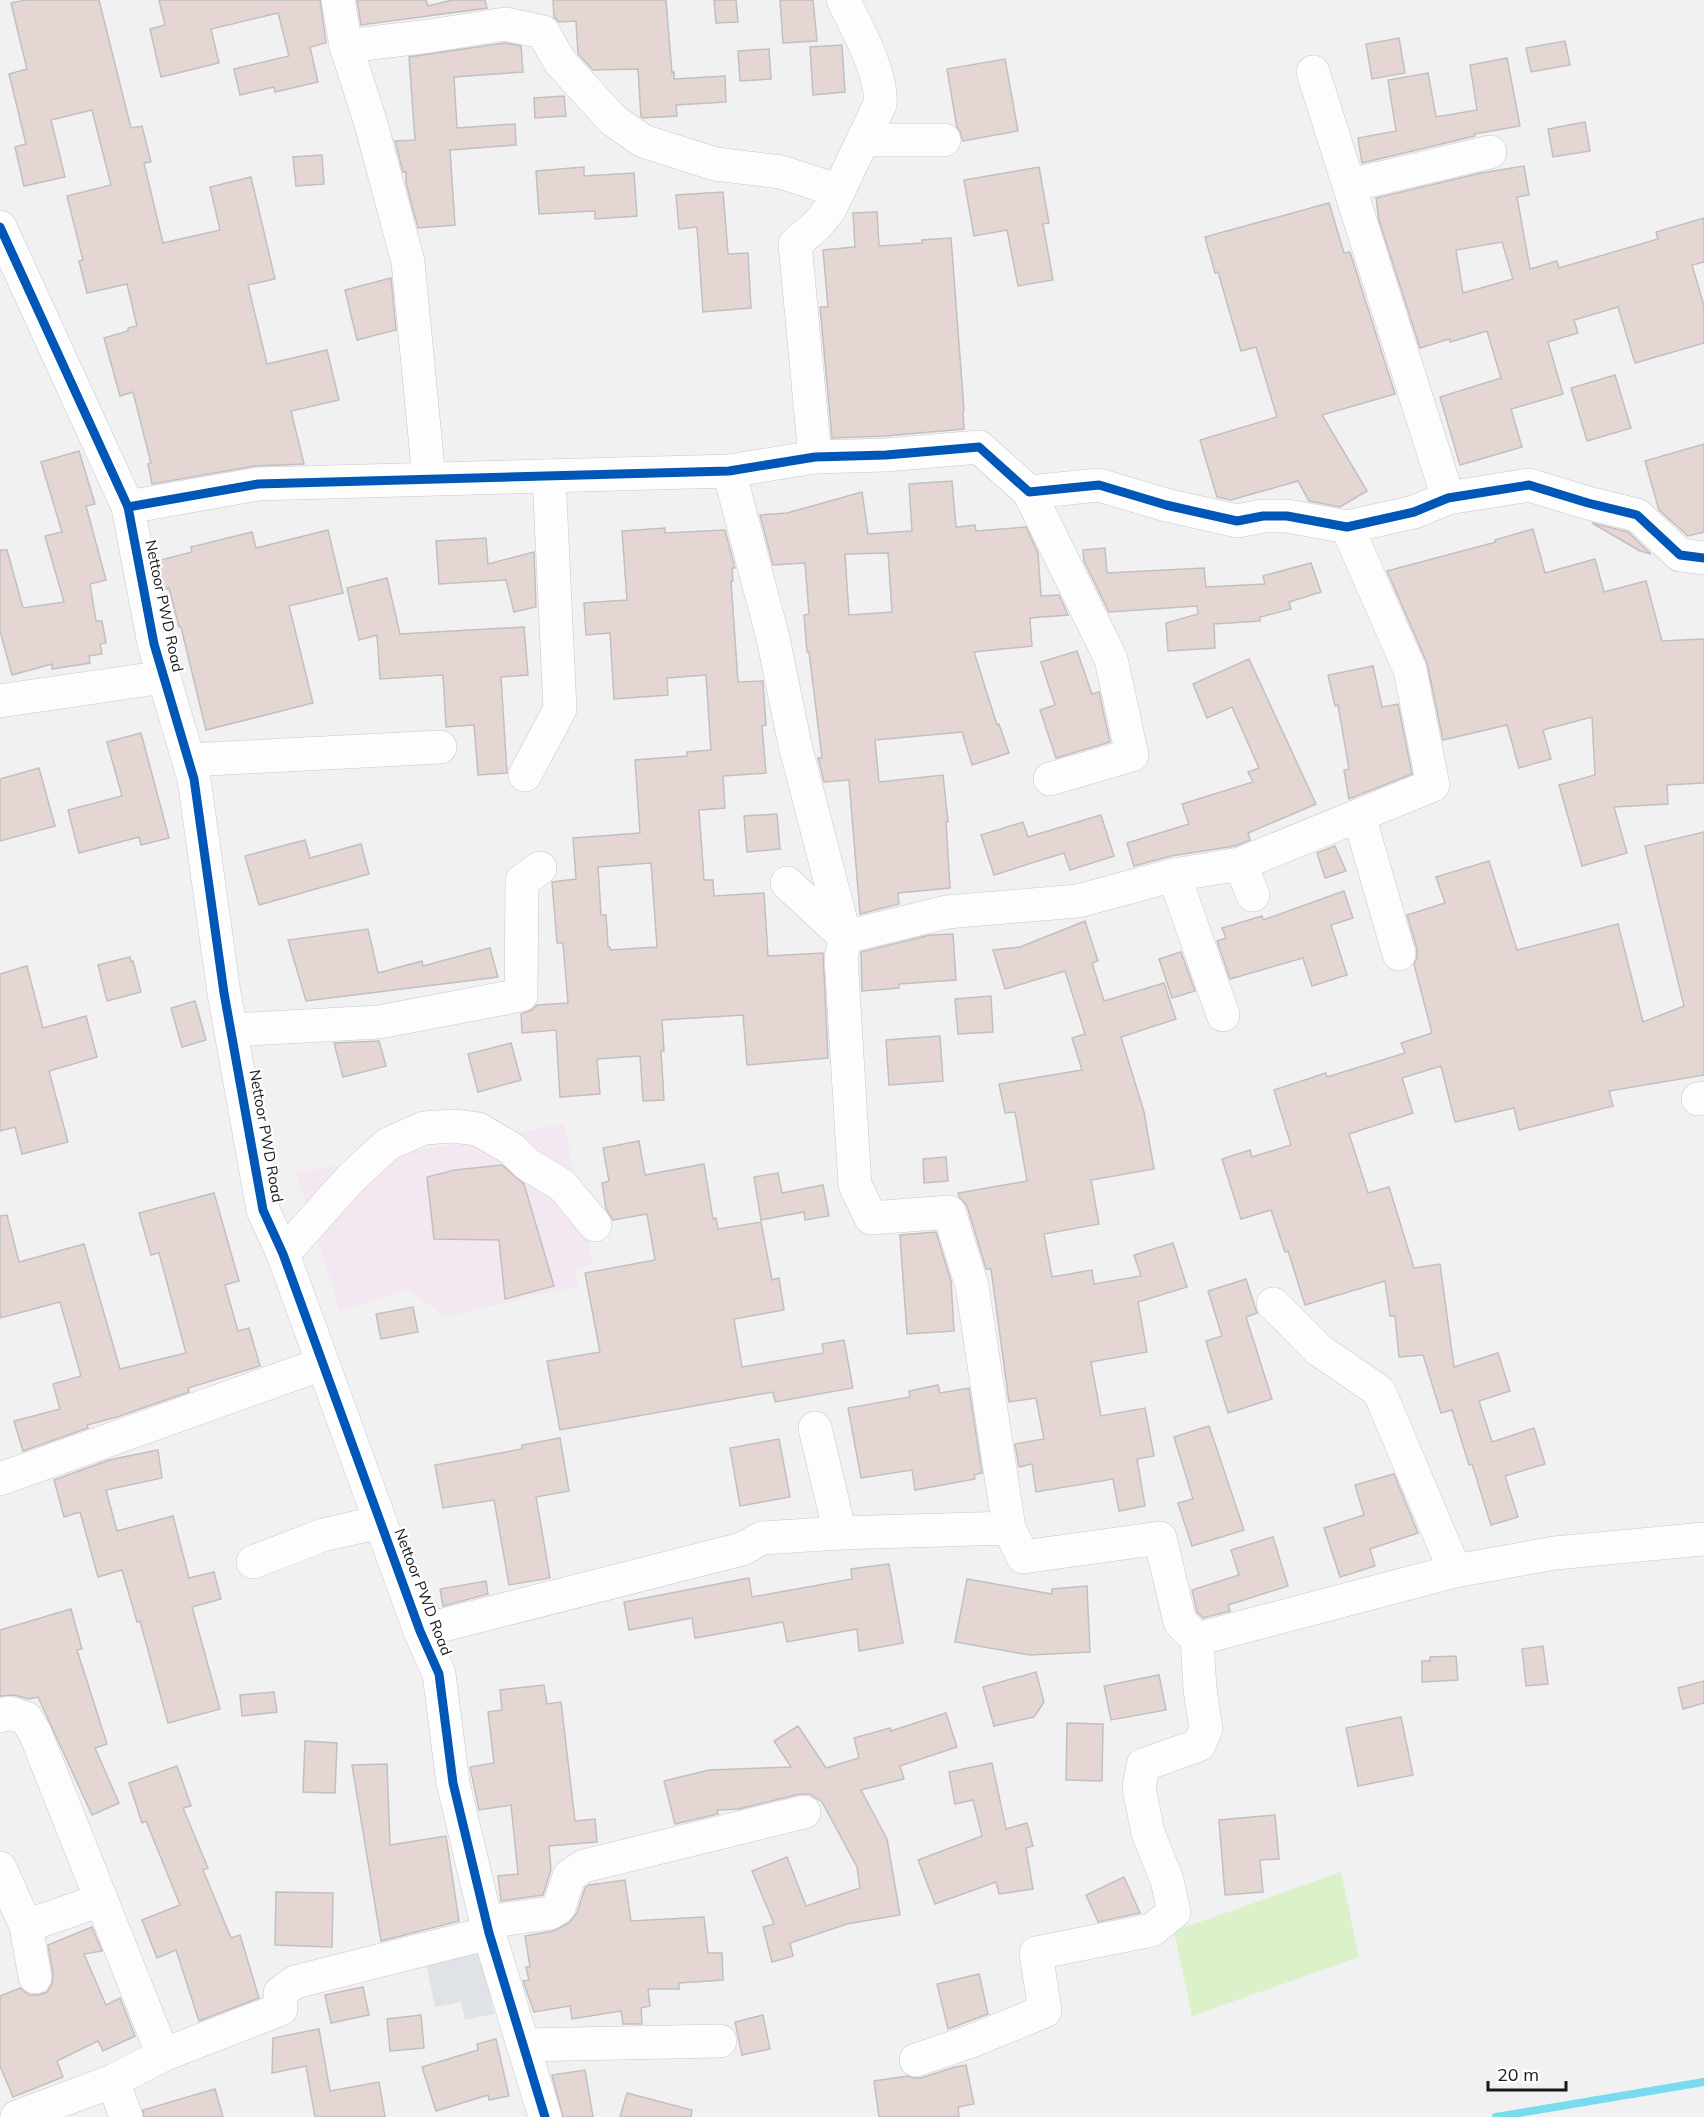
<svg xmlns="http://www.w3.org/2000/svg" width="1704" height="2117" font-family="Mulish,sans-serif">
<rect width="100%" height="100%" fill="#f1f1f2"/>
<!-- built -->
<path fill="#dfe2e6" d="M481 1952 494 2014 465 2020 461 2002 435 2007 426 1963Z"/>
<!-- education -->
<path fill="#f3e8f1" d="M564 1124 593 1264 575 1270 579 1286 444 1317 408 1289 340 1311 296 1173Z"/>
<!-- green -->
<path fill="#daf1ca" d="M1341 1872 1359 1957 1192 2016 1174 1931Z"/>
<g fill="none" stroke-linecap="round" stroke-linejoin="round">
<!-- stream -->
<path stroke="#79dcee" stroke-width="8" d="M1496 2117 1704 2082"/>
</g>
<!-- building -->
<g fill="#e5d6d4" stroke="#c0c0c0" stroke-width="1.5" fill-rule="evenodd">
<path d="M25 0H99L131 128 142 126 151 162 144 163 163 243 220 230 210 187 251 177 275 279 248 285 267 364 327 350 339 400 291 411 304 464 255 466 152 484 148 464 151 463 133 392 120 396 104 338 128 331V328L137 326 127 284 87 293 79 261 83 260 67 196 111 185 92 110 51 120 65 177 24 186 15 147 26 144 9 74 27 69 11 3Z"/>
<path d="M159 0H320L326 43 310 47 318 82 275 92 274 87 240 95 234 69 289 56 278 13 211 29 219 63 161 77 150 29 165 25Z"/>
<path d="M357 0H426L428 6 452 0H485L487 8 361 25Z"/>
<path d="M553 0H666L672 73 674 72V79L725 76 726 102 676 105 677 116 643 118 641 117 638 69 593 70 578 54 576 21 559 22 554 17Z"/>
<path d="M714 0H736L738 22 716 23Z"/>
<path d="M780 0H813L817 41 783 43Z"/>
<path d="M1399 38 1405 73 1372 79 1366 44Z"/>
<path d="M1565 41 1570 65 1531 72 1526 48Z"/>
<path d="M505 43 521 46 523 72 454 77 457 128 515 124 516 145 450 150 455 225 418 228 406 183V172H403L395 141 415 140 409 57Z"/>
<path d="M842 45 845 92 813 95 810 47Z"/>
<path d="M769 49 771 79 740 81 738 51Z"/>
<path d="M1507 58 1520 126 1474 134 1475 136 1362 163 1358 138 1396 131 1388 80 1428 73 1436 117 1477 110 1470 65Z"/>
<path d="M1005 59 1018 131 963 141 960 131 957 128 947 69Z"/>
<path d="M564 96 566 116 535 118 534 98Z"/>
<path d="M1585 122 1590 151 1553 157 1548 129Z"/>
<path d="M322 155 324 184 296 186 293 157Z"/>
<path d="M1524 166 1529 195 1517 197 1530 269 1557 261 1559 268 1658 239 1656 232 1704 218V262L1692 265 1704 306V343L1635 363 1618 307 1574 320 1578 333 1548 342 1563 394 1511 409 1522 447 1460 465 1440 397 1501 378 1487 331 1450 342 1449 339 1420 348 1379 220 1376 198 1481 173ZM1502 242 1513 279 1463 293 1456 250Z"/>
<path d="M584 167V176L634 173 637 216 595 219V211L539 214 536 171Z"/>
<path d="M1039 167 1049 223 1043 224 1053 280 1018 286 1007 230 974 236 964 180Z"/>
<path d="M723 192 728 254 748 253 751 308 703 312 697 227 679 229 676 195Z"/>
<path d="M1329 203 1344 253 1350 252 1395 394 1322 415 1367 491 1340 507 1309 501 1298 481 1231 500 1217 497 1200 440 1277 417 1256 347 1241 351 1218 272 1215 273 1205 237Z"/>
<path d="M877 212 879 246 922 243V240L951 238 964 410 963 411 964 429 885 436 832 438 820 307H828L823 250 855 247 853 213Z"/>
<path d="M391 278 396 330 357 340 345 290Z"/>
<path d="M1615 375 1631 428 1587 441 1571 388Z"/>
<path d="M1704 444V532L1688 536 1659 510 1645 461Z"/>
<path d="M79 451 95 504 86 506 106 580 90 584 96 621H102L106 643 100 644 102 654 89 656 90 663 52 669V664L12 675 0 631V550H7L23 608 64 602 45 536 62 532 41 462Z"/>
<path d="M952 481 956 527 975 525 976 531 1026 527 1038 553 1041 596 1059 595 1068 615 1030 618 1032 646 974 652 997 725 999 724 1009 753 972 765 962 732 875 740 879 782 943 775 948 822H946L950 888 898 893 899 904 860 914 849 780 824 782 818 758H822L809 652H807L804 615 809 614 805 563 773 565 760 515 787 513 862 492 868 534 912 531 909 484ZM888 553 892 612 849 615 845 554Z"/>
<path d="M1592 523 1628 532 1651 554 1640 551Z"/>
<path d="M665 528V533L725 530 735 568H732L733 581H731L738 682 763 681V684L766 725 762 726 766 773 723 776 725 808 699 810 704 880H713L714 896 764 893 768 956 823 953 828 1058 747 1065 743 1015 662 1020 664 1051H661L664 1100 643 1101 640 1056 597 1059 600 1094 560 1097 556 1030 522 1033 521 1014 532 1010 537 1005 568 1003 563 943H557L552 882 576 879 573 838 640 833 635 760 687 756V752L711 750 706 675 667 678 668 695 614 699 610 633 586 635 584 603 627 600 622 531ZM651 863 657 947 610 950V947H608L606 915H601L598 867Z"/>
<path d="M1533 529 1545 573 1595 559 1604 592 1646 581 1662 641 1704 639V783L1667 785 1668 804 1614 807 1627 853 1582 866 1559 785 1595 775 1592 717 1543 730 1551 759 1519 768 1507 725 1443 740 1427 663 1387 571 1496 542 1495 540Z"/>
<path d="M328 530 343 593 289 606 313 703 206 730 181 627H179L169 588 163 590 157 561 192 552 191 547 252 532 256 548Z"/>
<path d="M486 538 488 564 534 552 536 607 514 612 506 580 439 584 436 541Z"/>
<path d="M1105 548 1107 573 1204 568 1206 587 1265 584 1263 576 1311 563 1321 592 1289 602 1291 609 1260 617V621L1214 624 1215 648 1168 651 1166 623 1198 614 1197 606 1109 612 1084 561 1083 550Z"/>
<path d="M387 578 400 634 524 627 528 675 501 677 507 773 478 775 474 725 446 727 443 675 380 679 377 635 359 640 347 588Z"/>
<path d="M1077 651 1092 694 1099 692 1110 742 1056 758 1040 710 1055 705 1041 662Z"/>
<path d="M1249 659 1316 804 1248 833 1250 840 1235 846 1171 856 1134 866 1127 843 1189 824 1182 804 1253 782 1248 772 1259 768 1232 707 1207 718 1193 684Z"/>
<path d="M1373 666 1382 707 1398 704 1412 774 1349 799 1344 770 1349 769 1338 705 1335 706 1328 675Z"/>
<path d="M141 733 169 838 141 845 139 837 79 853 68 810 122 796 107 742Z"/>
<path d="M39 768 55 826 0 841V779Z"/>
<path d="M777 814 780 849 747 852 744 816Z"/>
<path d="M1101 815 1114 856 1070 870 1064 853 994 875 981 835 1023 822 1028 837Z"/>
<path d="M1704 832V1075L1609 1091 1613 1106 1519 1130 1514 1108 1455 1122 1441 1066 1402 1078 1413 1113 1349 1134 1368 1193 1389 1187 1414 1268 1440 1264 1454 1367 1498 1353 1510 1391 1479 1401 1492 1442 1534 1428 1545 1464 1505 1476 1518 1517 1491 1525 1472 1464 1469 1465 1452 1410 1441 1413 1423 1355 1399 1357 1395 1316H1390L1385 1281 1305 1305 1288 1251 1285 1252 1271 1210 1241 1219 1222 1159 1250 1150 1252 1157 1291 1145 1274 1090 1326 1073 1327 1077 1405 1053 1401 1043 1432 1033 1414 964 1417 958V949L1407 915 1445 903 1436 877 1489 861 1517 950 1618 924 1643 1022 1684 1006 1645 846Z"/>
<path d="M305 840 310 858 361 844 369 874 259 905 245 856Z"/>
<path d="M1335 846 1346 871 1325 878 1317 853Z"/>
<path d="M1344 891 1353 918 1331 925 1347 975 1312 986 1303 958 1230 979 1217 941 1226 938 1222 928 1262 916 1263 920Z"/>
<path d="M1085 921 1098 961 1092 963 1104 1001 1164 983 1176 1019 1121 1037 1144 1112 1154 1169 1091 1180 1099 1224 1044 1234 1052 1277 1092 1270 1094 1284 1141 1276 1134 1255 1173 1243 1187 1287 1138 1302 1147 1352 1091 1362 1101 1416 1145 1408 1154 1456 1137 1459 1145 1506 1119 1511 1113 1479 1036 1492 1032 1464 1019 1467 1015 1444 1044 1439 1036 1398 1009 1402 991 1269H986L967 1206 959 1197 958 1193 1027 1181 1015 1112 1005 1113 999 1084 1082 1070 1072 1038 1085 1034 1065 971 1005 989 993 950 1020 947Z"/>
<path d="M368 929 378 973 422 961 423 966 490 948 498 977 306 1001 288 940Z"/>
<path d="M953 934 956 980 899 984V988L862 991 861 952 930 935Z"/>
<path d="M1181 952 1195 991 1172 998 1159 959Z"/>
<path d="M130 957 131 962 133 961 141 992 107 1001 98 965Z"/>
<path d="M27 966 43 1028 86 1016 97 1057 49 1071 68 1142 22 1154 15 1127 0 1131V974Z"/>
<path d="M991 996 993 1032 958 1034 955 999Z"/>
<path d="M195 1001 206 1040 182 1047 171 1008Z"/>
<path d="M940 1036 943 1081 889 1085 886 1040Z"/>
<path d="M379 1041 386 1066 343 1077 334 1043Z"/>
<path d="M511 1043 521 1080 478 1092 468 1054Z"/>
<path d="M639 1141 645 1175 704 1164 713 1219 716 1218 718 1229 761 1222 772 1280 779 1278 784 1310 734 1319 742 1367 824 1353 822 1344 844 1340 853 1388 775 1402 773 1392 560 1430 547 1361 600 1352 585 1273 655 1260 647 1214 613 1220 606 1209 602 1183 609 1181 603 1148Z"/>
<path d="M946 1157 948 1181 924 1183 923 1159Z"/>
<path d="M502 1165 524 1184 554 1286 505 1299 499 1240 434 1239 427 1177 455 1170Z"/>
<path d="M778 1173 782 1193 823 1185 829 1216 805 1220 804 1212 761 1220 754 1177Z"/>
<path d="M214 1193 239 1281 225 1285 238 1331 249 1328 260 1366 188 1388 189 1392 117 1417 87 1425 88 1428 23 1451 14 1421 60 1409 53 1384 81 1376 60 1302 0 1318V1216L7 1215 19 1262 84 1244 120 1369 186 1353 159 1253 151 1255 139 1213Z"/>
<path d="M936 1232 951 1281 954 1331 907 1334 900 1235Z"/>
<path d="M1246 1279 1257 1313 1246 1317 1272 1399 1228 1413 1206 1341 1222 1336 1208 1291Z"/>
<path d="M413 1307 418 1332 381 1339 376 1314Z"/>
<path d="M938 1385 940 1393 969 1388 982 1473 974 1475 975 1479 915 1490 912 1470 861 1478 848 1408 910 1397 909 1391Z"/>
<path d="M1209 1426 1244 1530 1192 1546 1178 1503 1193 1499 1174 1437Z"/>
<path d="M560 1438 569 1491 536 1497 550 1578 509 1585 494 1500 443 1508 435 1465 522 1449V1445Z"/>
<path d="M779 1439 790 1497 740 1506 730 1448Z"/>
<path d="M158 1450 162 1478 106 1490 117 1531 173 1516 189 1578 214 1572 221 1599 192 1607 220 1709 168 1723 140 1621 137 1622 122 1570 98 1577 80 1512 64 1517 54 1480 109 1460Z"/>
<path d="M1394 1474 1418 1533 1370 1549 1375 1566 1340 1577 1324 1528 1364 1515 1355 1485Z"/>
<path d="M1273 1537 1288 1586 1228 1605 1230 1611 1203 1618 1197 1612 1192 1590 1239 1575 1231 1550Z"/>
<path d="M889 1564 903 1643 859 1651 857 1629 787 1642 783 1622 695 1638 692 1618 629 1630 624 1602 749 1578 752 1597 852 1579 851 1569Z"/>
<path d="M967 1579 1052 1594V1589L1087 1586 1090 1652 1030 1655 955 1642Z"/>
<path d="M486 1581 488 1594 443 1606 440 1589Z"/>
<path d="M71 1609 82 1649 77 1650 107 1744 95 1748 119 1803 92 1815 38 1697 29 1699 14 1695 0 1696V1630Z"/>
<path d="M1543 1646 1548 1684 1526 1686 1522 1649Z"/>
<path d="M1456 1656 1458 1680 1422 1682V1661H1430V1657Z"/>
<path d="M1036 1672 1044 1702 1034 1717 994 1726 983 1687Z"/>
<path d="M1159 1675 1166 1710 1111 1720 1104 1686Z"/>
<path d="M1704 1681V1703L1683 1709 1678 1688Z"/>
<path d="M544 1685 547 1704 561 1702 575 1821 595 1819 597 1842 549 1846 551 1870 543 1895 501 1901 498 1876 518 1874 511 1805 479 1810 470 1767 494 1763 488 1712 502 1710 500 1690Z"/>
<path d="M274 1692 277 1712 242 1716 240 1695Z"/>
<path d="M946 1713 957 1747 900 1766 904 1779 861 1790 887 1839 900 1915 847 1924 790 1943 793 1956 772 1962 763 1927 774 1924 752 1871 787 1857 806 1906 860 1888 857 1867 822 1802 810 1794H800L739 1809 717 1810 718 1814 675 1824 664 1781 709 1770 791 1767 774 1741 798 1726 826 1768 859 1758 854 1738 890 1728 891 1731Z"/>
<path d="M1401 1717 1413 1775 1358 1786 1346 1728Z"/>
<path d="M1067 1723 1103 1724 1102 1781 1066 1780Z"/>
<path d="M305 1741 337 1743 335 1793 303 1792Z"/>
<path d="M992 1763 1006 1829 1027 1823 1033 1846 1026 1848 1033 1889 999 1894 996 1882 935 1904 918 1860 982 1836 973 1800 955 1804 949 1772Z"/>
<path d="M387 1764 390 1845 446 1836 459 1921 381 1941 352 1765Z"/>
<path d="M177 1766 191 1806 183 1808 208 1868 203 1870 231 1938 240 1935 259 1998 199 2021 176 1950 157 1958 142 1920 180 1905 146 1821 142 1823 129 1783Z"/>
<path d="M1275 1815 1279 1859 1260 1860 1263 1892 1225 1895 1219 1820Z"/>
<path d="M1124 1877 1140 1913 1098 1922 1086 1895Z"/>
<path d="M625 1880 631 1921 704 1917 708 1953H722L723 1980 679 1983V1989H648L650 2006 641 2008 642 2024H623L621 2011 572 2019 570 2006 534 2012 523 1981 529 1980 526 1967H530L525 1936 553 1931 569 1923 577 1913 585 1888 589 1885Z"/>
<path d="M276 1892 333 1893 332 1947 275 1945Z"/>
<path d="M92 1927 102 1951 84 1954 106 2005 120 1998 135 2036 103 2051 98 2041 57 2061 63 2077 13 2097 0 2066V1996L20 1988 29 1995H38L47 1992 52 1984 53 1974 48 1945Z"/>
<path d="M979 1974 988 2014 948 2029 937 1984Z"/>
<path d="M363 1987 369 2015 331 2023 325 1995Z"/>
<path d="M421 2015 424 2048 390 2051 387 2019Z"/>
<path d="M763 2015 770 2049 742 2055 735 2022Z"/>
<path d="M319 2029 330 2091 379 2082 385 2117H315L306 2066 272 2073 273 2038Z"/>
<path d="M496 2039 509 2096 489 2100 488 2095 436 2111 422 2067 478 2050 477 2044Z"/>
<path d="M966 2065 974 2104 958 2107 959 2117H879L874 2081 908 2076 913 2078H921L955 2067Z"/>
<path d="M585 2070 593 2117H563L552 2075Z"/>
<path d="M215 2089 223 2117H144L143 2110Z"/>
<path d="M627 2093 692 2110 691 2117H620Z"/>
</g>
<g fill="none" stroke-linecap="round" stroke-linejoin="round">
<defs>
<g id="minor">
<path d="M338 0 346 46 371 124 408 262 429 479"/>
<path d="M346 46 430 36 505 24 543 32 560 62 613 120 643 141 715 164 781 172 839 191"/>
<path d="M1313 72 1448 498"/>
<path d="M863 140H944"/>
<path d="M1351 185 1490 152"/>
<path d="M0 227 128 507 154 644 194 779 224 993 263 1210 283 1254 420 1631 439 1674 453 1783 489 1933 545 2117"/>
<path d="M815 457 795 244 818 224 830 209 880 104C883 74 857 28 843 0"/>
<path d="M729 471 773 638 795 745 845 937 947 912 1078 901 1174 875 1240 864 1433 785 1410 670 1347 527"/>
<path d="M1029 492 1111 659 1132 755 1050 779"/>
<path d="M128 507 258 484 729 471 815 457 886 455 979 447 1029 492 1099 485 1166 505 1237 521 1263 516H1287L1347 527 1414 512 1448 498 1529 485 1588 503 1637 515 1680 555 1704 558"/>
<path d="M0 701 164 677"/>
<path d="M189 760 440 747"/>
<path d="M525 775 560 709 549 476"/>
<path d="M1359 816 1399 954"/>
<path d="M1240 864 1253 895"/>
<path d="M1174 875 1223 1015"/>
<path d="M787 883 845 937 841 958 855 1185 871 1218 949 1212 972 1286 1009 1528"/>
<path d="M232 1030 379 1022 521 995 522 881 540 868"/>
<path d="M1698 1099 1704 1098"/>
<path d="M283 1254 352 1177 388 1144 424 1128 453 1126 478 1129 512 1149 527 1164 562 1185 595 1225"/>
<path d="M1273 1304 1319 1350 1379 1391 1455 1571"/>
<path d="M815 1428 840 1533"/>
<path d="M0 1479 322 1364"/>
<path d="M253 1562 323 1535 380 1522"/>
<path d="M420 1631 742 1549 762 1538 840 1533 1009 1528 1023 1557 1160 1538 1180 1622 1197 1639 1455 1571 1555 1553 1704 1539"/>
<path d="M0 1716 9 1713 26 1718 35 1733 163 2055"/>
<path d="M0 1868 26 1926 35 1977"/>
<path d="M486 1922 550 1913 559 1907 569 1876 584 1866 804 1812"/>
<path d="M26 1926 101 1900"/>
<path d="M523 2045 720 2041"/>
<path d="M916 2060 969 2042 1045 2011 1036 1953 1152 1930 1174 1912 1167 1880 1148 1833 1139 1788 1143 1765 1199 1745 1206 1729 1200 1689 1197 1639"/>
<path d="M113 2081 126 2117"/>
<path d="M17 2117 113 2081 163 2055 281 2009 280 1993 295 1982 489 1933"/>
</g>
</defs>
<!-- minor casing -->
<use href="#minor" stroke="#c8c8c9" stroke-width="34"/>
<!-- minor -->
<use href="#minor" stroke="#fdfdfd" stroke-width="33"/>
<defs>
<g id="cycleway">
<path d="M0 227 128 507 154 644 194 779 224 993 263 1210 283 1254 420 1631 439 1674 453 1783 489 1933 545 2117"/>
<path d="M128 507 258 484 729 471 815 457 886 455 979 447 1029 492 1099 485 1166 505 1237 521 1263 516H1287L1347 527 1414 512 1448 498 1529 485 1588 503 1637 515 1680 555 1704 558"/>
</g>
</defs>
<!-- cycleway casing -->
<use href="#cycleway" stroke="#fff" stroke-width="13"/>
<!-- cycleway -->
<use href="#cycleway" stroke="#0057b8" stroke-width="9"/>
</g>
<g text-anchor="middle" stroke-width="4.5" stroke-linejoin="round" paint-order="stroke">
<!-- street labels -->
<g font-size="15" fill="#19191a" stroke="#fff">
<text transform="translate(164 606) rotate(78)" y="5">Nettoor PWD Road</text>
<text transform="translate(266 1136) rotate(80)" y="5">Nettoor PWD Road</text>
<text transform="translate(423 1592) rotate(69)" y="5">Nettoor PWD Road</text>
</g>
</g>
<!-- scale -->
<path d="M1488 2081v9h78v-9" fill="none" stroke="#19191a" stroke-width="3"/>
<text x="1497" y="2081" font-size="18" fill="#19191a" stroke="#ffffff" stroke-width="4.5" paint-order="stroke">20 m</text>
</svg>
